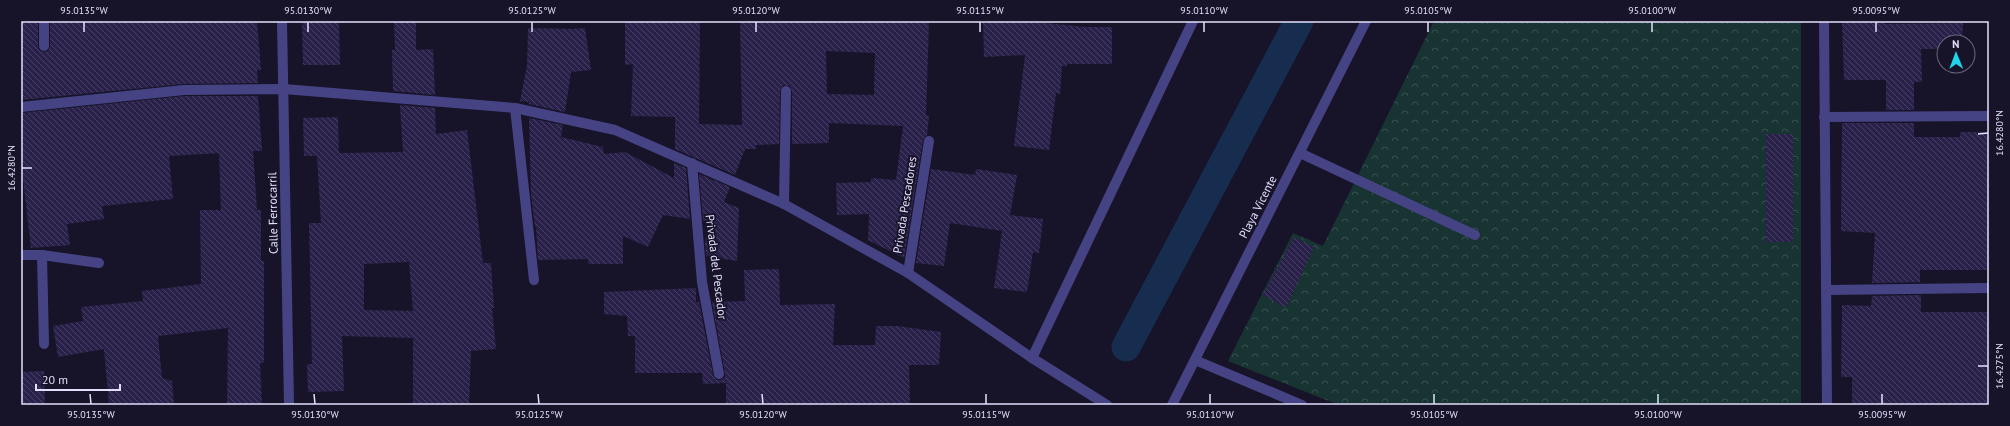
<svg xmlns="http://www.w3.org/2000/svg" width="2010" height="426" font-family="'PT Sans',sans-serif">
<defs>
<pattern id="forest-crowns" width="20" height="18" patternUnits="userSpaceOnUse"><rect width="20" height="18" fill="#173332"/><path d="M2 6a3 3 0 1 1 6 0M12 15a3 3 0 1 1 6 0" fill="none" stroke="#395051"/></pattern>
<pattern id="building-back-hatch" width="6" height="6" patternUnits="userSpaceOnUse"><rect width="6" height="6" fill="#292149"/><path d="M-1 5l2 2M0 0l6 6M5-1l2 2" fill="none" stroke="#484164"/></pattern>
</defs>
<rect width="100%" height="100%" fill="#17142a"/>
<!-- forest -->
<path fill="url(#forest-crowns)" d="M1434 21H1801V405H1339L1228 361 1293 233 1323 246Z"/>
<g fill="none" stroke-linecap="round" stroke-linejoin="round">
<!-- canal -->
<path stroke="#172d50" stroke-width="29" d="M1126 347 1299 21"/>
</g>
<!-- building -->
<g fill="url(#building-back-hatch)" fill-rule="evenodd">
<path d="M21 21H38V46L39 50 44 52 48 51 50 46V21H257L261 70H257L258 83 183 84 21 100Z"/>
<path d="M302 21H339L340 65H303Z"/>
<path d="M394 21H416V50L433 49 435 95 393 91 392 50H395Z"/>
<path d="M625 21H700L699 124 742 125 740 21H929L926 115 929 116 927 135 923 140 904 258 868 240 869 214 837 215 836 183 871 182V178L896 180 903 126 829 123V143L792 144V91L790 86 783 85 780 91 779 144 756 145V149H745L735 175 675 149V117L631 116 633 64 625 65ZM826 51 875 53 874 95 827 94Z"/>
<path d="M983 21H1026L1085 27H1112V64H1067V66H1062L1060 94 1056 93 1049 150 1014 146 1025 55 984 57Z"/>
<path d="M1842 21H1884V24L1963 23 1962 42H1944V49H1921L1922 82H1914V110H1886V80H1844Z"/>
<path d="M528 28 572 29 585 28 591 70 571 72 565 112 529 104V102L520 101 527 66Z"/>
<path d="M184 96H258L262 151H253L257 210H261V261H264V363H260L262 405H227L228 328 158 336 162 378 172 381 174 405H109L104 349 58 357 53 326 83 321 81 307 143 301 142 291 201 284 200 210H221L219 153 169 156 173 199 102 206 104 219 67 224 70 245 31 248 23 178H21V113Z"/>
<path d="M400 105 435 108 436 134 467 130 483 263H491L494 308H492L496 349 471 351 469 405H413V338L342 336 344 391 308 392 307 364H312L309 223H321L317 156H304L303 118 338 117 339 153 403 152ZM409 262 413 311 364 310V264Z"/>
<path d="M529 118 563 125 561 137 603 147 604 154 625 152 674 178V163L686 168 690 219 663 215 648 247 623 236V264H588V259L538 260 536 227H535L531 194Z"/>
<path d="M1842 123H1914V137H1960V132H1989V270H1920V282L1872 283 1875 233 1841 231Z"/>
<rect x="1766" y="134" width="27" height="108"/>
<path d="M931 169 975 175 976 169 1017 175 1010 215 1043 219 1039 253 1033 252 1027 292 994 288 1002 231 950 223 944 266 916 263Z"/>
<path d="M699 174 730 187 724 202 739 208 737 261 706 256 705 243 709 222 703 221Z"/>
<path d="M1294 237 1314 247 1286 308 1263 295Z"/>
<path d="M779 269 780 305 835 304 833 345H875L876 326H897L941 332 939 365H909L910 405H726V383L703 384 702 373H635V336H628L627 316 604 314V292L696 288V302H699L713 375 716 380H721L725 377V373L712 302 745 301 744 270Z"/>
<path d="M1921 295V312H1989V405H1852V377H1841L1842 305 1871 306 1872 296Z"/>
<path d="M44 371 45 405H21V372Z"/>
</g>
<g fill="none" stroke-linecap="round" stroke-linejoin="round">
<!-- minor -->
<g stroke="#464384" stroke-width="10">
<path d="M282 21 289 405"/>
<path d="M1824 21 1827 405"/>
<path d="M44 46V21"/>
<path d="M21 107 184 90 284 89 515 108 615 130 784 204 908 273 1032 358 1107 405"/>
<path d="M515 108 534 280"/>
<path d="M1824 117 1989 116"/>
<path d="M1300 153 1475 235"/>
<path d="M692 163 702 282 719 374"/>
<path d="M784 204 786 91"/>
<path d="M21 255H42L99 263"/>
<path d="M42 255 44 344"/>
<path d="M908 273 929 141"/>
<path d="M1826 290 1989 288"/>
<path d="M1032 358 1193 21"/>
<path d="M1195 360 1302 405"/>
<path d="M1172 405 1366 21"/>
</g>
</g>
<!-- ticks -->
<path fill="none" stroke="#e3dffc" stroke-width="1.5" d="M84 22V32M308 22V32M532 22V32M756 22V32M980 22V32M1204 22V32M1428 22V32M1652 22V32M1876 22V32M1978 134 1988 133M22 168H32M1978 366H1988M90 394 91 404M314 394 315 404M538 394 539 404M762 394 763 404M986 394V404M1210 394V404M1434 394V404M1658 394V404M1882 394V404"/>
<g text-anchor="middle" stroke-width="4" stroke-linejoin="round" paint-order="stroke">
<!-- street labels -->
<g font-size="12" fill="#e3dffc" stroke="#17142a">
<text transform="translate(905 205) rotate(-81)" y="4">Privada Pescadores</text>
<text transform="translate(1258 207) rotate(-63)" y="4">Playa Vicente</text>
<text transform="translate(273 213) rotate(-91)" y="4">Calle Ferrocarril</text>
<text transform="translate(716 267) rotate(83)" y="4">Privada del Pescador</text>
</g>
</g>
<!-- border -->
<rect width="2010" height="426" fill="none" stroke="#17142a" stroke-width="44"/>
<!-- north arrow -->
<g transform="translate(1956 54) rotate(359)"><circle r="19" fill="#17142a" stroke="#69657e"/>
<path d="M0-3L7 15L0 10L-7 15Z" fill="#1ed6ea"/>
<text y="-6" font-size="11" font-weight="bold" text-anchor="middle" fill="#e3dffc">N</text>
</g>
<!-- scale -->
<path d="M36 384v6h84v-6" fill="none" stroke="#e3dffc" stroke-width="2"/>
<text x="42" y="384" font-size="12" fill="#e3dffc" stroke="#17142a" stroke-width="3" paint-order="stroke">20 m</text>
<rect x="22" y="22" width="1966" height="382" fill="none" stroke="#e3dffc" stroke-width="1.5"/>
<g font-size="10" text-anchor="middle" fill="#e3dffc">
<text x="84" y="14">95.0135°W</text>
<text x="308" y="14">95.0130°W</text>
<text x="532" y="14">95.0125°W</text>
<text x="756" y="14">95.0120°W</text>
<text x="980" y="14">95.0115°W</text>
<text x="1204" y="14">95.0110°W</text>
<text x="1428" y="14">95.0105°W</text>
<text x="1652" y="14">95.0100°W</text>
<text x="1876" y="14">95.0095°W</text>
<text transform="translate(1999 133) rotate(-90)" y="4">16.4280°N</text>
<text transform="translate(11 168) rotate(-90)" y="4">16.4280°N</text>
<text transform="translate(1999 366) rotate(-90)" y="4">16.4275°N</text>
<text x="91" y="418">95.0135°W</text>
<text x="315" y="418">95.0130°W</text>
<text x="539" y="418">95.0125°W</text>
<text x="763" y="418">95.0120°W</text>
<text x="986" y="418">95.0115°W</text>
<text x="1210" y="418">95.0110°W</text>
<text x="1434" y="418">95.0105°W</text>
<text x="1658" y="418">95.0100°W</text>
<text x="1882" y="418">95.0095°W</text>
</g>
</svg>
